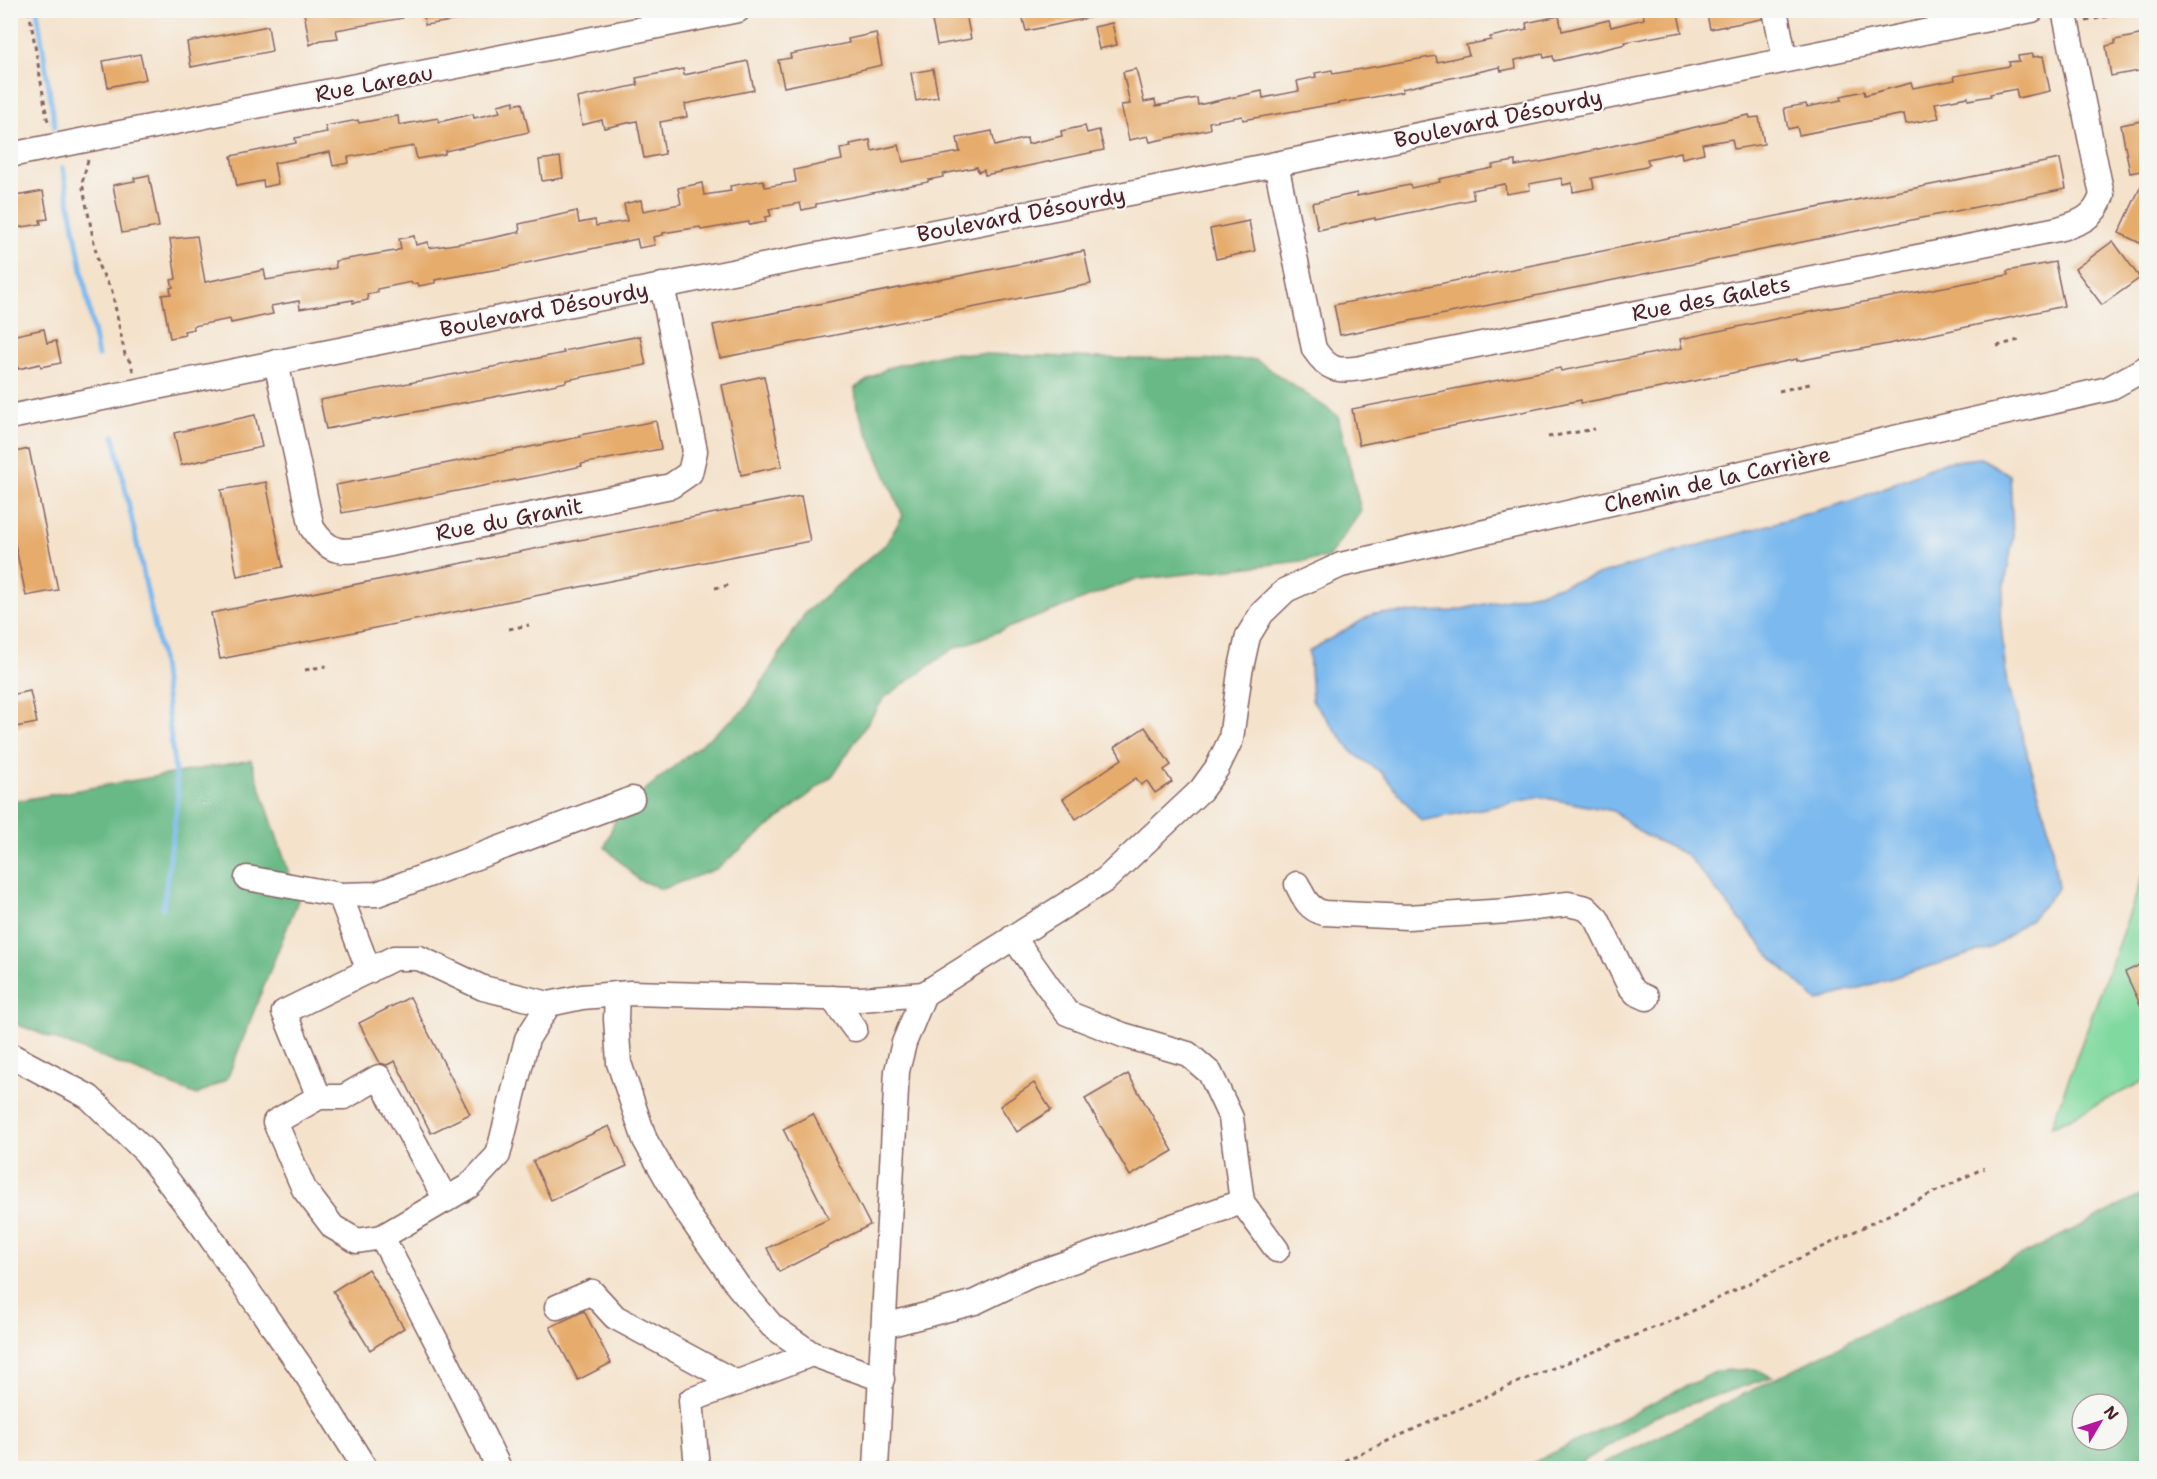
<svg xmlns="http://www.w3.org/2000/svg" width="2157" height="1479" font-family="'Shantell Sans',sans-serif">
<rect width="100%" height="100%" fill="#f6f6f2"/>
<filter id="ink" filterUnits="userSpaceOnUse"><feTurbulence type="fractalNoise" baseFrequency=".0167" numOctaves="2"/><feDisplacementMap in="SourceGraphic" scale="12" xChannelSelector="R" yChannelSelector="G"/><feConvolveMatrix kernelMatrix="1 2 1 2 8 2 1 2 1" color-interpolation-filters="sRGB"/></filter>
<filter id="wash" filterUnits="userSpaceOnUse"><feTurbulence type="fractalNoise" baseFrequency=".008" numOctaves="4" result="noise"/><feDisplacementMap in="SourceGraphic" scale="24" xChannelSelector="R" yChannelSelector="G"/><feGaussianBlur stdDeviation="1.35" result="paint"/><feColorMatrix in="noise" values="0 0 0 0 0 0 0 0 0 0 0 0 0 0 0 0 0 1.4 0 .05"/><feComposite in="paint" operator="in"/></filter>
<g filter="url(#wash)">
<rect width="100%" height="100%" fill="#f4e2cb"/>
<!-- green -->
<path fill="#80d99e" stroke="#657c64" stroke-width="1.5" d="M2146 868V1080L2051 1127Z"/>
<!-- forest -->
<g fill="#68b985" stroke="#596c58" stroke-width="1.5" fill-rule="evenodd">
<path d="M946 353 1133 359 1256 360 1338 416 1361 511 1328 558 1133 580 953 649 884 698 833 775 716 869 662 889 639 880 605 847 618 812 746 708 806 612 886 544 903 516 857 407 855 388 887 368Z"/>
<path d="M251 760 298 900 227 1079 197 1095 11 1022 10 802Z"/>
<path d="M2146 1193V1468H1596ZM2082 1404H2118V1440H2082Z"/>
<path d="M1755 1369 1772 1377 1657 1415 1573 1468H1523L1717 1371Z"/>
</g>
<!-- water -->
<path fill="#7bb9ee" stroke="#626c8c" stroke-width="1.5" d="M1981 458 2010 475 2013 538 2000 613 2006 677 2049 830 2058 888 2035 915 1993 947 1817 1001 1770 956 1687 855 1643 834 1613 811 1541 797 1421 821 1382 773 1353 753 1312 700 1309 651 1373 614 1453 611 1536 593 1857 499 1944 462Z"/>
<g fill="none" stroke-linecap="round" stroke-linejoin="round">
<!-- stream -->
<g stroke="#7bb9ee" stroke-width="5">
<path d="M37 10 55 127"/>
<path d="M63 168 98 356"/>
<path d="M114 436 161 656 178 797 163 908"/>
</g>
</g>
<g id="blocks">
<!-- building -->
<g fill="#e6ac6c">
<path d="M319 10H402L403 18 336 30 338 38 321 40 310 45 304 13Z"/>
<path d="M423 10H465V19L425 25Z"/>
<path d="M1021 10H1092L1093 17 1026 31Z"/>
<path d="M1643 10H1669L1670 15 1678 14 1682 32 1625 42 1626 44 1554 61 1553 56 1544 58 1543 54 1515 60 1516 68 1501 71 1500 67 1402 89 1403 92 1243 120 1242 116 1209 122 1210 129 1150 142 1148 136 1129 140 1121 105 1130 104 1123 72 1136 69 1144 102 1155 100 1156 106 1197 98 1198 105 1262 91 1263 98 1299 91 1297 81 1316 77 1315 73 1332 70 1333 74 1436 56 1437 62 1469 55 1466 45 1491 40 1490 37 1527 29 1526 23 1559 16 1562 31 1609 20 1611 27 1644 19Z"/>
<path d="M1706 10H1761L1762 19 1710 29Z"/>
<path d="M966 14 971 39 937 45 932 21Z"/>
<path d="M1112 23 1117 45 1099 49 1094 27Z"/>
<path d="M268 26 272 51 191 67 187 42Z"/>
<path d="M876 33 882 65 838 75V76L784 87 778 60 791 58 790 54 849 43 848 39Z"/>
<path d="M2144 34 2146 56H2143L2145 70 2111 76 2106 46 2115 44V40Z"/>
<path d="M140 54 146 79 108 87 103 61Z"/>
<path d="M2033 54V57L2043 56 2050 91 2018 98 2016 89 1990 94 1991 96 1968 100V97L1935 103 1939 118 1906 124 1904 114 1799 135 1797 127 1788 129 1784 108 1806 104 1807 107 1842 100 1841 96 1864 91 1865 95 1911 83 1913 88 1955 80 1954 76 2010 66 2009 62 2019 61 2018 56Z"/>
<path d="M748 61 754 90 685 104 687 117 660 122 665 154 644 158 637 121 604 128 602 120 582 125 577 98 638 85 636 78 683 69 684 75Z"/>
<path d="M933 69 938 97 916 101 911 73Z"/>
<path d="M514 101V105L522 103 529 132 445 151V154L417 159 414 146 348 157 349 163 333 166 330 152 274 163 278 184 264 187 263 181 237 186 231 156 296 143 295 138 327 132 325 126 358 120 359 123 398 116 399 125 438 118 439 122 473 114 474 118 500 112 498 105Z"/>
<path d="M1749 115 1750 118 1759 117 1764 144 1734 149 1732 139 1702 144 1704 153 1682 158 1681 152 1647 159 1649 165 1646 167 1592 178 1594 188 1573 192 1572 183 1563 185 1561 178 1529 184 1530 190 1506 194 1505 184 1472 190 1474 199 1375 220V218L1318 230 1312 203 1357 193V196L1399 187 1410 185 1411 188 1440 182 1439 179 1493 168 1492 165 1515 161V166L1546 161Z"/>
<path d="M2146 120V170L2130 173 2121 125Z"/>
<path d="M1085 126 1087 133 1099 130 1104 150 985 175 984 170 978 172 977 167 943 174V177L928 180V182L816 204V207L802 210 800 203 769 209 771 216 765 217 766 222 749 225V222L701 230 700 227 663 233V235L653 237 655 245 639 248 637 239 499 269 435 280V283L419 286 418 283 412 284 411 282 377 289 378 292 367 294 368 300 353 303V300L300 309 299 301 271 306 273 314 231 323 230 319 193 326 194 329 184 331 185 335 170 338 162 295 171 294 170 288 173 287 171 280 176 279 170 239 197 236 205 282 264 270 266 280 336 268 335 261 395 251 401 249 399 239 414 236 416 245 428 242 429 248 482 240 520 232 519 224 577 211 579 223 595 220 596 226 627 221 624 204 641 200 643 211 681 204 678 188 702 183 704 195 731 191 730 186 763 180 765 187 796 182 794 170 842 160 840 149 851 147 850 144 870 140 872 151 899 145 903 162 960 152 957 138 992 131 995 146 1027 138 1028 144 1062 136 1061 131Z"/>
<path d="M560 157 563 178 542 181 539 160Z"/>
<path d="M2060 159 2066 189 1340 335 1334 305Z"/>
<path d="M149 175 159 227 122 233 113 185 135 181 134 178Z"/>
<path d="M2146 175V246L2119 233Z"/>
<path d="M43 191 48 219 40 220 41 224 10 229V197Z"/>
<path d="M1249 221 1255 251 1216 259 1210 229Z"/>
<path d="M2113 241 2140 278 2102 305 2075 269Z"/>
<path d="M1084 251 1091 284 720 358 713 325Z"/>
<path d="M2055 262 2064 306 1888 344 1797 361V359L1671 386 1581 403V400L1359 445 1352 409 1560 368 1561 371 1682 348 1680 339 1789 316 2008 275 2007 271Z"/>
<path d="M44 329 47 343 56 341 61 363 41 367 40 364 18 369 11 336Z"/>
<path d="M640 336 646 365 566 380V382L525 391 326 429 320 400 524 361 564 353 563 351Z"/>
<path d="M764 376 782 466 741 475 722 385Z"/>
<path d="M255 415 262 447 181 465 174 433Z"/>
<path d="M656 421 661 449 581 464 582 466 541 475 342 513 336 485 540 445 580 437 579 435Z"/>
<path d="M29 449 58 590 26 596 10 520V453Z"/>
<path d="M266 482 283 567 237 576 221 490Z"/>
<path d="M801 496 810 541 220 659 211 613Z"/>
<path d="M30 691 37 723 10 728V695Z"/>
<path d="M1145 727 1171 765 1164 770 1172 782 1155 793 1147 781 1141 785 1136 778 1076 819 1063 799 1122 759 1115 747Z"/>
<path d="M2146 962V1017L2125 972Z"/>
<path d="M410 997 470 1114 431 1133 395 1061 387 1065 380 1063 359 1023Z"/>
<path d="M1128 1074 1173 1151 1130 1176 1085 1099Z"/>
<path d="M1034 1083 1051 1110 1017 1132 1000 1106Z"/>
<path d="M813 1114 870 1225 779 1272 767 1248 829 1219 783 1129Z"/>
<path d="M609 1126 627 1166 551 1200 533 1161Z"/>
<path d="M368 1269 404 1328 370 1350 333 1291Z"/>
<path d="M584 1311 611 1363 578 1380 550 1327Z"/>
</g>
</g>
</g>
<g filter="url(#ink)">
<use href="#blocks" fill-opacity="0" stroke="#866363" stroke-width="1.5"/>
<g fill="none" stroke-linecap="round" stroke-linejoin="round">
<defs>
<g id="minor">
<path d="M1775 10 1785 60"/>
<path d="M10 155 738 10"/>
<path d="M1276 164 1314 349C1328 370 1337 372 1361 368L2058 229C2080 223 2095 218 2102 195L2064 10"/>
<path d="M276 362 312 528C331 557 345 552 376 547L671 486 690 473 695 451 662 285"/>
<path d="M10 417 294 359 1276 164 2032 10"/>
<path d="M247 878 340 895 369 971"/>
<path d="M1297 884C1304 898 1308 909 1324 913L1407 917 1509 911 1568 904 1586 908 1597 919 1629 985 1636 993 1647 998"/>
<path d="M340 895 377 894 632 799"/>
<path d="M1013 937 1067 1013 1123 1035 1188 1054 1210 1073 1231 1118 1242 1202"/>
<path d="M617 994 616 1019 619 1063 645 1140 685 1210 738 1286 772 1326 812 1354"/>
<path d="M832 998 855 1029"/>
<path d="M10 1055 89 1097 145 1151 202 1225 308 1377 365 1468"/>
<path d="M319 1097 284 1012 394 958H419L483 988 549 1004 582 997 630 993 861 999 924 994"/>
<path d="M382 1237 357 1241 333 1227 304 1189 275 1122 319 1097H344L379 1077 446 1200"/>
<path d="M557 1307 592 1292 615 1317 737 1383"/>
<path d="M884 1326 975 1302 1029 1276 1242 1202 1277 1250"/>
<path d="M499 1468 445 1358 382 1237 469 1186 498 1155 527 1039 549 1004"/>
<path d="M697 1468 691 1400 812 1354 882 1379"/>
<path d="M876 1468 897 1071 904 1043 924 994 1105 880 1201 790 1217 768 1231 739 1240 672 1248 636 1262 613 1286 590 1341 565 2108 389 2146 368"/>
</g>
</defs>
<!-- minor casing -->
<use href="#minor" stroke="#866363" stroke-width="27"/>
<!-- path -->
<g stroke="#866363" stroke-width="3" stroke-dasharray="4.5 4.5" stroke-linecap="butt">
<path d="M29 10 47 118 50 125"/>
<path d="M2086 21 2137 10"/>
<path d="M88 160 82 183 99 267 112 291 125 355 131 363 133 372"/>
<path d="M1997 346 2023 339"/>
<path d="M1779 391 1814 383"/>
<path d="M1548 437 1595 429"/>
<path d="M715 588 730 585"/>
<path d="M509 629 529 625"/>
<path d="M305 670 326 666"/>
<path d="M1328 1468 1516 1383 1678 1318 1984 1168"/>
</g>
<!-- minor -->
<use href="#minor" stroke="#fff" stroke-width="24"/>
</g>
</g>
<g text-anchor="middle" stroke-width="4.5" stroke-linejoin="round" paint-order="stroke">
<!-- street labels -->
<g font-size="22" fill="#4a1f2b" stroke="#f6f6f2">
<text transform="translate(374 83) rotate(-11)" y="8">Rue Lareau</text>
<text transform="translate(1498 118) rotate(-12)" y="8">Boulevard Désourdy</text>
<text transform="translate(1021 214) rotate(-11)" y="8">Boulevard Désourdy</text>
<text transform="translate(1711 298) rotate(-11)" y="8">Rue des Galets</text>
<text transform="translate(544 309) rotate(-11)" y="8">Boulevard Désourdy</text>
<text transform="translate(1717 479) rotate(-13)" y="8">Chemin de la Carrière</text>
<text transform="translate(509 519) rotate(-11)" y="8">Rue du Granit</text>
</g>
</g>
<!-- margin -->
<rect width="2157" height="1479" fill="none" stroke="#f6f6f2" stroke-width="36"/>
<!-- north arrow -->
<g transform="translate(2100 1422) rotate(51)"><circle r="28" fill="#f6f6f2" stroke="#b1a0a2" stroke-width="1.5"/>
<path d="M0-4.5L10 22L0 15L-10 22Z" fill="#b5179e"/>
<text y="-9" font-size="16" font-weight="bold" text-anchor="middle" fill="#4a1f2b">N</text>
</g>
</svg>
